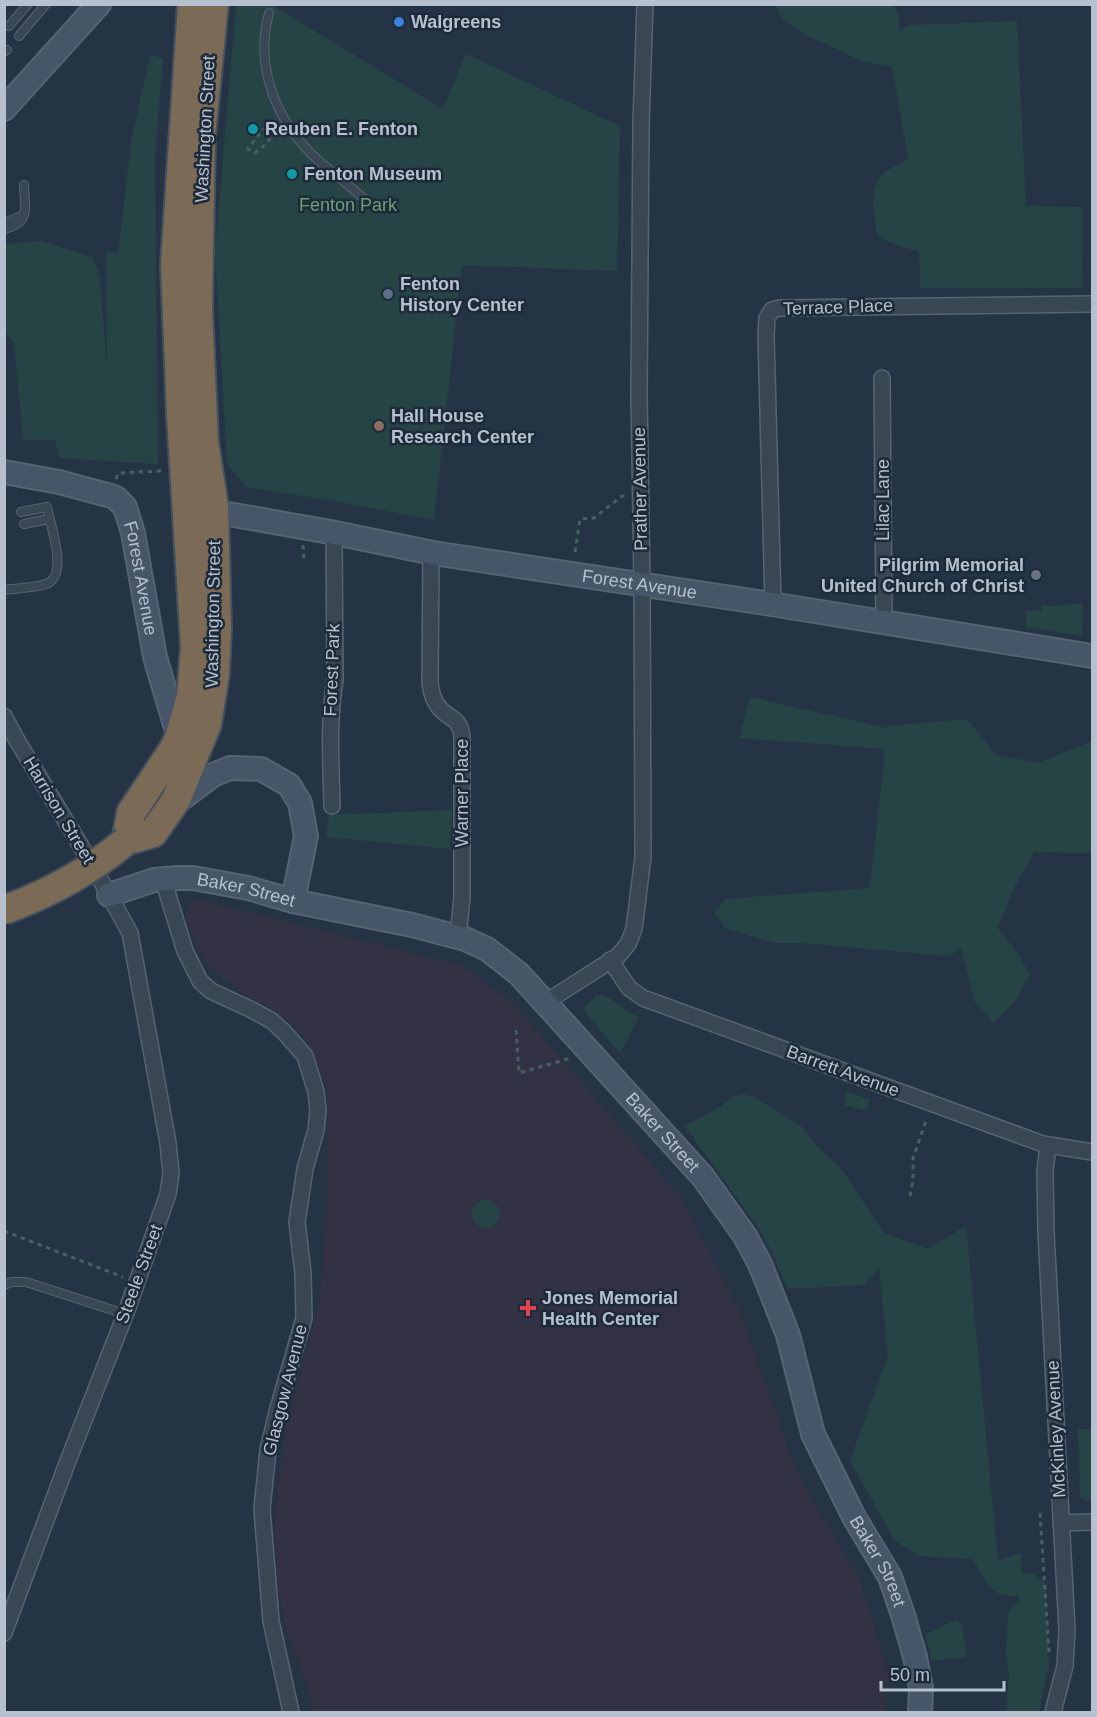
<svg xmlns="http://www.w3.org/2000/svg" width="1097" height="1717" font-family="Arial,sans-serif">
<rect width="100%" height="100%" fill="#243445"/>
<!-- medical -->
<path fill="#333144" d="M195 899 460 965 514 1004 682 1199 742 1315 795 1469 860 1581 888 1672 885 1712H312L311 1697 285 1627 277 1580 274 1521 286 1427 320 1301 328 1192V1095L326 1085 306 1038 278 1012 244 995 205 963 190 932 185 911Z"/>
<!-- green -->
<g fill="#264446">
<path d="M236 5H272L443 109 466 54 620 126 617 271 462 265 434 520 334 501 246 487 227 464 215 252Z"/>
<path d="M776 5H893L899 16V31L909 25 1017 21 1026 206 1083 207 1082 288H920L919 252 889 242 878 235C873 218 868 189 883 174 889 168 901 164 908 159L892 67 862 61 808 36 782 19Z"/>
<path d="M150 55 163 58 155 156 158 464 59 458 55 440H23L14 342 5 332V244L41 241 92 257 100 277 107 370 106 252 118 253 131 142Z"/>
<path d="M1083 603 1082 636 1026 627V611L1042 610 1041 605 1053 606Z"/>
<path d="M750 697 887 728 888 726 967 719 996 755 1038 763 1092 741V853L1034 852 1014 888 998 928 1019 955 1030 975 1015 1001 993 1023 975 1002 961 949 948 956 801 943H776L726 929 714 912 726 899 870 888 885 749 739 738Z"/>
<path d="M452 810 450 849 326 837 329 815Z"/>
<path d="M597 995C614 995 623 1012 639 1017L620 1053 585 1012V1007Z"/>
<path d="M846 1091 870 1100 866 1111 844 1105Z"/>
<path d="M743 1094 754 1097 801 1126 814 1143 843 1171 884 1233 928 1249 966 1226 998 1560 1022 1553 1021 1572 1034 1574 1046 1584 1049 1663 1039 1712H1006L1009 1676 1006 1654 1008 1612 1019 1600V1595C991 1600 985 1580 973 1559L919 1556 894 1540 850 1460 888 1356 879 1268 865 1285 788 1289 771 1250 757 1226 685 1126 720 1107 733 1097Z"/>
<circle cx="486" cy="1214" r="14"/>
<path d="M1078 1429H1092V1500H1084L1080 1497Z"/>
<path d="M955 1620 961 1623 967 1653 966 1657 931 1661 926 1634Z"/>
</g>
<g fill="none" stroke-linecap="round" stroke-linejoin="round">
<defs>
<g id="lane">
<path d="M269 13C254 68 277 124 319 161 335 175 352 188 368 202"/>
<path d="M9 26 28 4"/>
<path d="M19 36 46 4"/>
<path d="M4 52 7 50"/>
<path d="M4 223 21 216"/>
<path d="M4 229C31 223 25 207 24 185"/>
<path d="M24 524 49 519"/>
<path d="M4 590C15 588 42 588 50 582 67 570 50 524 47 507L21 512"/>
<path d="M4 1285 12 1282H26L125 1314"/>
</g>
<g id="street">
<path d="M882 378 884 622"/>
<path d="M431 553 430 683C431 691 433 700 438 706 448 720 460 716 462 737V897L458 937"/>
<path d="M773 604 766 335 767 318 772 310 780 308 1092 304"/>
<path d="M4 716 15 737 93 866 130 933 168 1143 171 1173 168 1194 127 1310 66 1466 4 1633"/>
<path d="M332 806C331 764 328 722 335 680L334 533"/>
<path d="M163 879 185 951 200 981 211 991 252 1010 272 1021 284 1032 305 1056 316 1092 318 1110 316 1130 305 1169 297 1222 303 1273 304 1318 277 1412 268 1450 262 1509 271 1621 291 1712"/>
<path d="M610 960 629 988 643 998 1043 1144 1092 1152"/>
<path d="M546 1002 618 956 628 944 634 929 643 857 642 584 639 395 641 124 645 4"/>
<path d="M1048 1145 1045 1171 1046 1232 1067 1630 1065 1666 1053 1712"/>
<path d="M1061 1523 1092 1522"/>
</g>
<g id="secondary">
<path d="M4 109 99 4"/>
<path id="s1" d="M4 472 59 482 111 496 116 498 125 507 133 533 155 657 179 738"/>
<path id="s2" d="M200 509 330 532 433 553 765 603 1092 656"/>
<path d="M172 806 213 775 230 768 261 769 289 785 300 803 306 836 293 901"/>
<path id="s3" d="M109 895 154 880 178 878H193L248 888 293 901 412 925 465 939 487 949 519 974 703 1177 745 1236 760 1264 788 1335 813 1434 854 1517 890 1577 903 1615 915 1657 921 1688 920 1712"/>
</g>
<path id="highway" d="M192 4 175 265 181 416 195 647 191 697 179 738 173 750 131 813 126 841 153 833 176 800 207 724 215 674 217 630 214 507 204 442 198 309 201 136 214 4"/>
</defs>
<!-- lane casing -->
<use href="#lane" stroke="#576371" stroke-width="10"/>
<!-- street casing -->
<use href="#street" stroke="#576371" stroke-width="18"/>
<!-- secondary casing -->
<use href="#secondary" stroke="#576371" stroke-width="26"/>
<!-- highway casing -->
<use href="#highway" stroke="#43505e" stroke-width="32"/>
<!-- path -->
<g stroke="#456162" stroke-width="3" stroke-dasharray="4.5 4.5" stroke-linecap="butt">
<path d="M273 121 260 133 248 149 255 153C266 144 274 139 273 123"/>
<path d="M116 479 118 473 162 471"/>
<path d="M303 545 304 559"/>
<path d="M575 552 580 519 594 518 622 496H626"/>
<path d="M516 1030 519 1073 571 1058"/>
<path d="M910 1196 913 1180V1158L927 1118"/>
<path d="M4 1231 123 1277"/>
<path d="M1040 1513 1049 1652"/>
</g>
<!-- lane -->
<use href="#lane" stroke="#394654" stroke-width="8"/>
<!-- street -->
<use href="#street" stroke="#394654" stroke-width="15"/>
<!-- secondary -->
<use href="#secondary" stroke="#465568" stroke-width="22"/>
<!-- highway -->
<use href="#highway" stroke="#7b6a55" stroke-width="28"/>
<defs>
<path id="highway-bridge" d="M4 910C48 894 90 871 126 841"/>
</defs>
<!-- highway-bridge casing -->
<use href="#highway-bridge" stroke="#43505e" stroke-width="32" stroke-linecap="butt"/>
<!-- highway-bridge -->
<use href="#highway-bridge" stroke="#7b6a55" stroke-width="28"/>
</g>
<!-- markers -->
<circle fill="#3f7fe0" stroke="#1d2a39" stroke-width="2" cx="399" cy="22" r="6"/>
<g fill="#0f9aa8" stroke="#1d2a39" stroke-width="2">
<circle cx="253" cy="129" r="6"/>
<circle cx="292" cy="174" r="6"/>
</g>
<circle fill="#5c6f8a" stroke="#1d2a39" stroke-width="2" cx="388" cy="294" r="6"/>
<circle fill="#8d6e63" stroke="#1d2a39" stroke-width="2" cx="379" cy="426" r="6"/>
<circle fill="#6b7280" stroke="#1d2a39" stroke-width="2" cx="1036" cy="575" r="6"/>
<path fill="#e0444e" stroke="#1d2a39" stroke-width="2" d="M525 1299h6v6h6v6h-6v6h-6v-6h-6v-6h6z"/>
<g text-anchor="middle" stroke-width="5" stroke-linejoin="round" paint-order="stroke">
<!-- poi labels -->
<g font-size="18" font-weight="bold" fill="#b6c0ce" stroke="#1d2a39" text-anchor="start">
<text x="411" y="28">Walgreens</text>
<text x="265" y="135">Reuben E. Fenton</text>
<text x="304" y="180">Fenton Museum</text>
<text x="400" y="290">Fenton<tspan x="400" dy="21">History Center</tspan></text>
<text x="391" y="422">Hall House<tspan x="391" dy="21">Research Center</tspan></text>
<text x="1024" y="571" text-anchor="end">Pilgrim Memorial<tspan x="1024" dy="21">United Church of Christ</tspan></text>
<text x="542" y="1304">Jones Memorial<tspan x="542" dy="21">Health Center</tspan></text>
</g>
<!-- street labels -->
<g font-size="18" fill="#b6c0ce" stroke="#1d2a39">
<text transform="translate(205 129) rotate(-87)" y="6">Washington Street</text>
<text transform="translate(838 307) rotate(-2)" y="6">Terrace Place</text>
<text transform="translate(640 489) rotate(-91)" y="6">Prather Avenue</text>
<text transform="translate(883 500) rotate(-90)" y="6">Lilac Lane</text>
<text dy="6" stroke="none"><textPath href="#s1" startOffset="201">Forest Avenue</textPath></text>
<text dy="6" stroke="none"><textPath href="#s2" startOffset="446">Forest Avenue</textPath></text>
<text transform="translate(213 614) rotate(-89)" y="6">Washington Street</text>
<text transform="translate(332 670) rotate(-88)" y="6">Forest Park</text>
<text transform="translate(462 793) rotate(-90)" y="6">Warner Place</text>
<text transform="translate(59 810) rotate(59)" y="6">Harrison Street</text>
<text dy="6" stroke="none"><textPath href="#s3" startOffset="141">Baker Street</textPath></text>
<text transform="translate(843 1071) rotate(20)" y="6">Barrett Avenue</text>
<text dy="6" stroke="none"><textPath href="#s3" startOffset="644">Baker Street</textPath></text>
<text transform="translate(139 1274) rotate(-70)" y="6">Steele Street</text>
<text transform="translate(285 1390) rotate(-76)" y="6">Glasgow Avenue</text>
<text transform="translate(1056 1429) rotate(-93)" y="6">McKinley Avenue</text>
<text dy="6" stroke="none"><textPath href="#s3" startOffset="1130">Baker Street</textPath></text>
</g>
<!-- park labels -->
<g font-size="18" fill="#6ba174" stroke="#1d2a39">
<text x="348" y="211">Fenton Park</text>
</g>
</g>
<!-- border -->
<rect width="1097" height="1717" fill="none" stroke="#b6c0ce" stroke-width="12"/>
<!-- scale -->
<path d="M881 1681v9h123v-9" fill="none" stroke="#b6c0ce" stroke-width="3"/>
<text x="890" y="1681" font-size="18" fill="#b6c0ce" stroke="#1d2a39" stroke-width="4.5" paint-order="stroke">50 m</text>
</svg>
